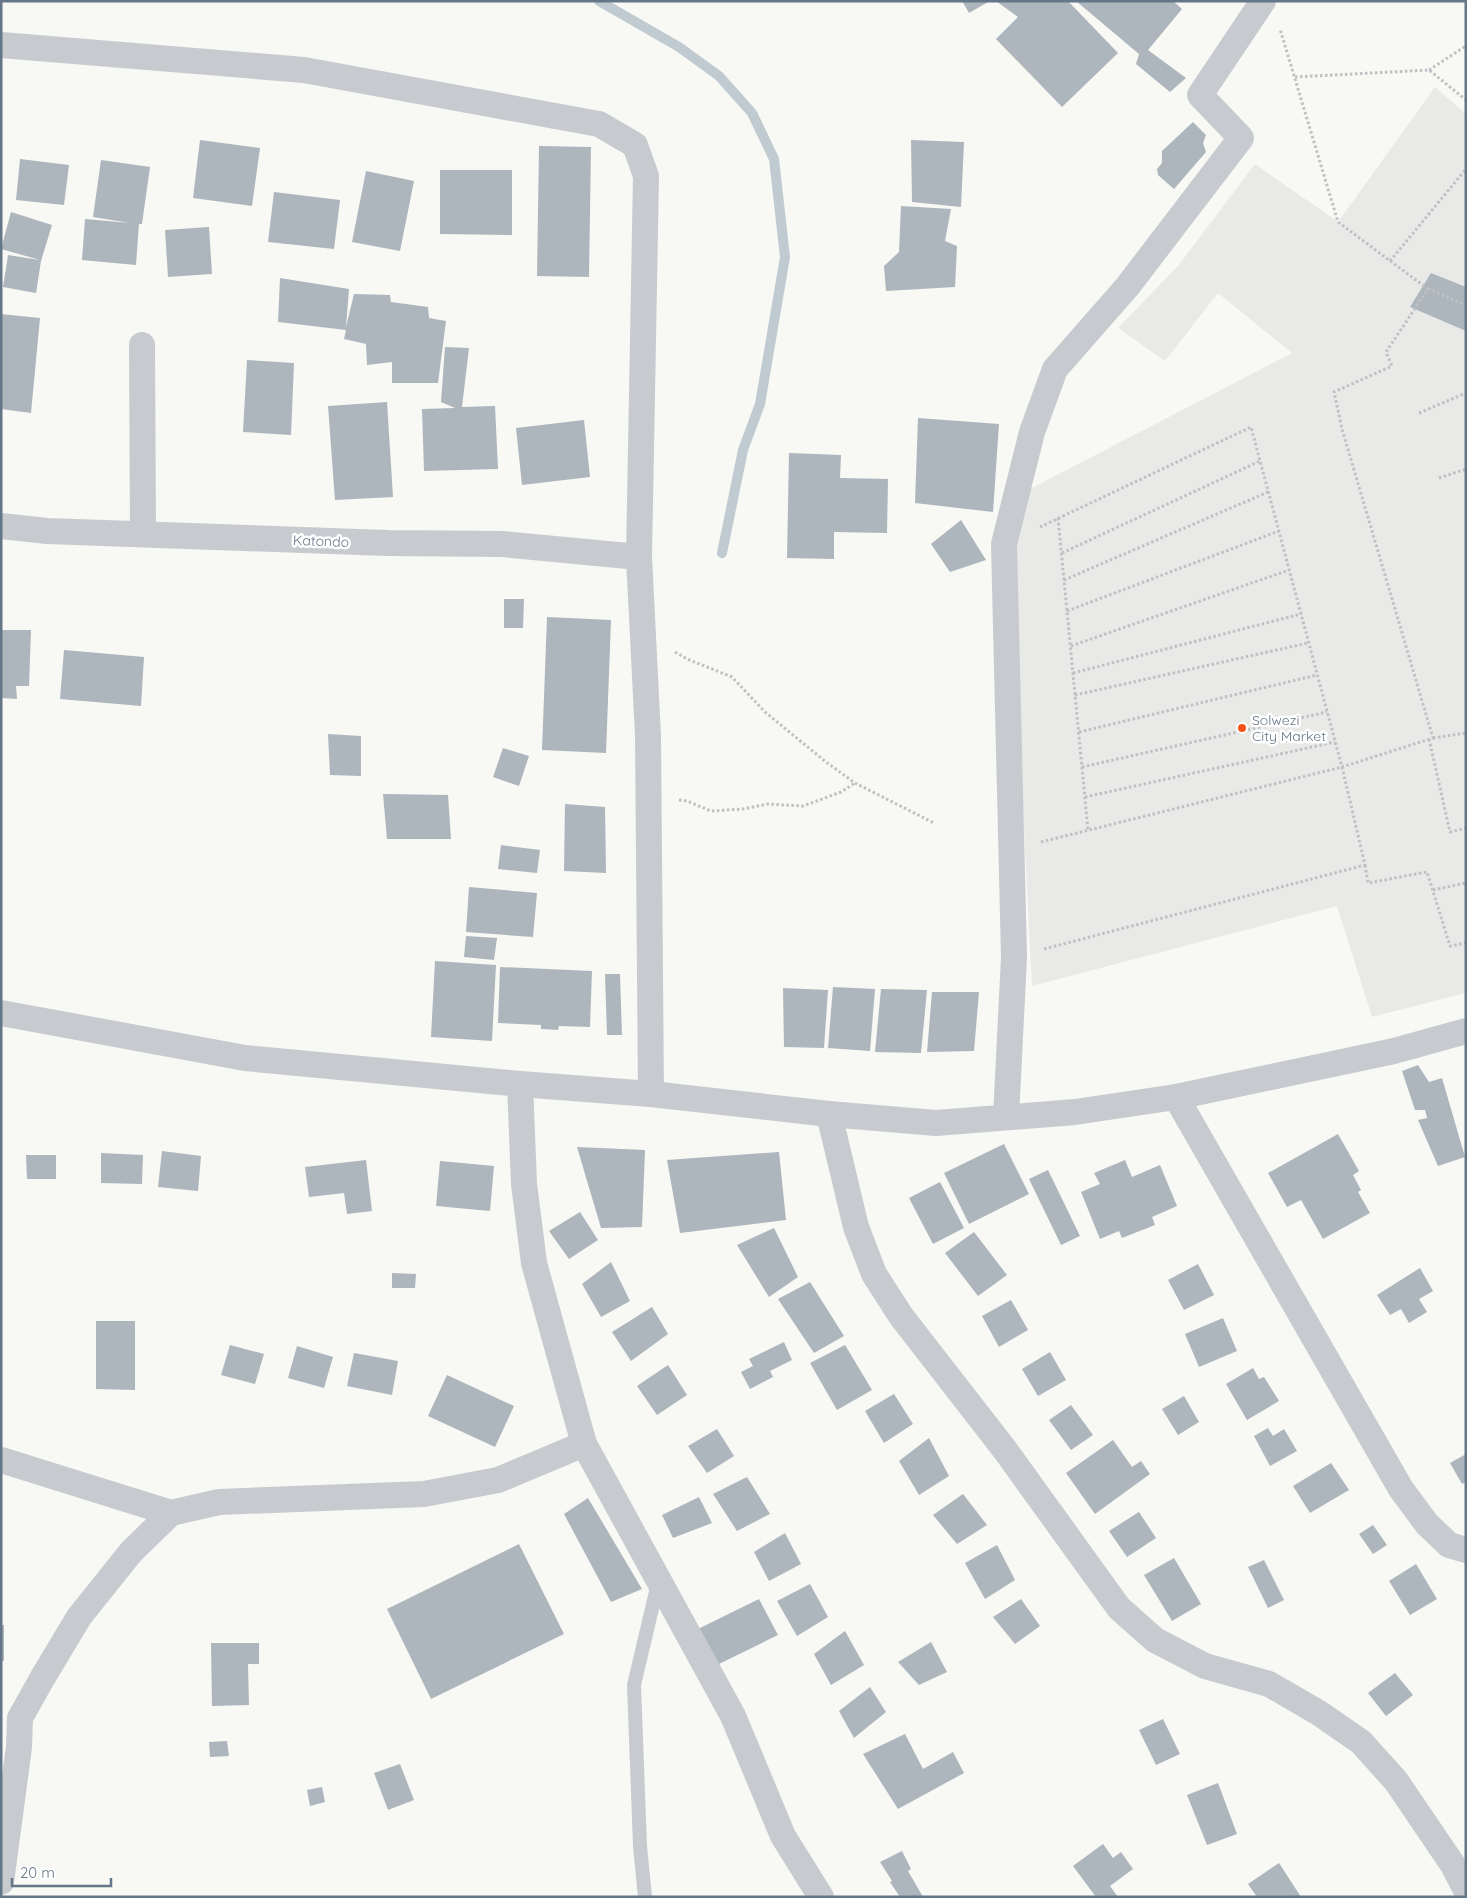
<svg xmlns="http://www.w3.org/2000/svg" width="1467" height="1898" font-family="Quicksand,sans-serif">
<rect width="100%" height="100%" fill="#f8f8f4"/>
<!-- built -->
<path fill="#e9eae8" d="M1435 87 1466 114V993L1372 1017 1337 906 1032 986 1010 551 1030 489 1292 353 1218 293 1165 361 1118 328 1178 266 1255 164 1338 222Z"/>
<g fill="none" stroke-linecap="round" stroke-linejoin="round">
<!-- stream -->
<path stroke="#c0cbd1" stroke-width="10" d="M599 1 679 47 719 76 752 113 774 159 785 257 760 404 743 450 722 553"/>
</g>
<!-- building -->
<g fill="#adb6bd">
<path d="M962 1H990L969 13Z"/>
<path d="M996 1H1068L1118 53 1062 107 996 39 1018 17Z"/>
<path d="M1076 1H1173L1182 9 1148 50 1186 78 1170 92 1136 64 1139 54Z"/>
<path d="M1193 122 1206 135 1203 143 1206 152 1174 189 1158 175 1157 169 1162 163V151Z"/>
<path d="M200 140 260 148 252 206 193 198Z"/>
<path d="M911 140 964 142 961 207 912 202Z"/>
<path d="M539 146 591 147 589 277 537 276Z"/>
<path d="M20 159 69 165 64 205 16 200Z"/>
<path d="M101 160 150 167 142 224H139L136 265 82 260 85 219 130 223 93 217Z"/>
<path d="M440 170H512V235L440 234Z"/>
<path d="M366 171 414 181 400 251 352 242Z"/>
<path d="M274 192 340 200 334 249 268 242Z"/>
<path d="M901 206 951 209 945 241 957 246 955 287 886 291 884 266 899 252Z"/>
<path d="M11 212 52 225 41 261 36 293 3 287 8 255 40 260 1 249Z"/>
<path d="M209 227 212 274 168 277 165 230Z"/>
<path d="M1431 273 1466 287V331L1410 307Z"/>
<path d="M280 278 349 289 346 327 354 294 390 295 391 302 428 307 429 318 446 321 438 383H392V362L367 365 366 344 344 339 346 330 278 322Z"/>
<path d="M1 314 40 318 31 413 1 409Z"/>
<path d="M445 347 469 348 462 407 495 406 498 469 424 471 422 409 455 408 441 402Z"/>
<path d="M247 360 294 363 291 435 243 432Z"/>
<path d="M387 402 393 497 335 500 328 406Z"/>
<path d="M918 418 999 424 993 512 915 503Z"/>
<path d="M584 420 590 477 522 485 516 428Z"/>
<path d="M789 453 841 455 840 478 888 479 887 533 834 532V559L787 558Z"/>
<path d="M961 520 986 560 950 572 931 544Z"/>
<path d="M504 599H524L523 628H504Z"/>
<path d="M547 617 611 620 606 753 542 750Z"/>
<path d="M1 630H31L29 686H16L17 699 1 698Z"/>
<path d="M64 650 144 657 141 706 60 699Z"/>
<path d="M328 734 361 736V776L330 775Z"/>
<path d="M503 748 529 756 519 786 493 777Z"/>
<path d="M383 794 448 795 451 839H387Z"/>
<path d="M565 804 605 807 606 873 564 871Z"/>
<path d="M501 845 540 850 537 873 498 869Z"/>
<path d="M469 887 537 893 533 937 466 932Z"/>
<path d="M466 936 497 938 494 960 464 957Z"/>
<path d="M435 961 496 965 492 1041 431 1037Z"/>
<path d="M500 967 592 971 590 1027 559 1026 558 1030 541 1029V1025L498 1023Z"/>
<path d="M605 974H620L622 1035H607Z"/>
<path d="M833 987 875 989 870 1051 828 1048Z"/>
<path d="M783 988 828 990 824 1048 784 1047Z"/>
<path d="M881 989 927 990 921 1053 875 1052Z"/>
<path d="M932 992H979L974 1051 927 1052Z"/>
<path d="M1418 1065 1429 1082 1442 1078 1465 1157 1438 1166 1418 1120 1427 1118 1425 1110H1415L1402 1071Z"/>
<path d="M1338 1134 1359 1171 1353 1175 1361 1190 1358 1192 1370 1213 1323 1239 1301 1200 1287 1207 1268 1173Z"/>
<path d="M1004 1144 1029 1194 969 1224 944 1173Z"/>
<path d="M577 1147 645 1150 642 1227 601 1228Z"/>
<path d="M162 1151 201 1156 198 1191 158 1187Z"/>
<path d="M779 1152 786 1220 680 1233 667 1160Z"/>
<path d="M101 1153 143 1155 142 1184 101 1183Z"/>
<path d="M26 1155H56V1179H27Z"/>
<path d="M366 1160 372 1211 347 1214 344 1193 309 1197 305 1167Z"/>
<path d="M1125 1160 1132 1177 1160 1165 1177 1206 1152 1217 1155 1225 1122 1238 1119 1231 1100 1239 1081 1192 1100 1184 1094 1173Z"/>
<path d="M440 1161 494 1166 490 1211 436 1206Z"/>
<path d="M1048 1170 1080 1236 1061 1245 1029 1179Z"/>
<path d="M940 1182 964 1228 933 1244 909 1198Z"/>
<path d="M580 1212 598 1240 569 1259 549 1231Z"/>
<path d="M774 1228 798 1277 769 1297 737 1245Z"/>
<path d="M974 1232 1007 1275 978 1296 945 1253Z"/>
<path d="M611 1262 630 1301 601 1317 582 1284Z"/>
<path d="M1198 1264 1214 1295 1184 1310 1168 1280Z"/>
<path d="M1420 1268 1433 1291 1419 1299 1427 1312 1409 1323 1401 1309 1390 1315 1377 1295Z"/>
<path d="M392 1273 416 1274 415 1288H392Z"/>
<path d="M810 1282 844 1336 814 1353 778 1299Z"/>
<path d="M1011 1300 1028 1330 999 1347 982 1316Z"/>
<path d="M652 1307 668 1334 631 1361 612 1332Z"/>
<path d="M1223 1318 1237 1351 1199 1367 1185 1334Z"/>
<path d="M96 1321H135V1390L96 1389Z"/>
<path d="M784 1342 792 1360 770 1371 773 1377 750 1389 741 1372 753 1366 749 1359Z"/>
<path d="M230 1345 264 1354 255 1384 221 1375Z"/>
<path d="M845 1345 872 1390 837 1410 810 1363Z"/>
<path d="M297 1346 333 1357 324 1388 288 1378Z"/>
<path d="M1050 1352 1066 1380 1038 1396 1022 1369Z"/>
<path d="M354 1353 398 1361 392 1395 347 1386Z"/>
<path d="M668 1365 687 1395 657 1415 637 1386Z"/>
<path d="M1253 1368 1259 1379 1264 1377 1279 1401 1247 1420 1226 1384Z"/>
<path d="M447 1375 514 1406 495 1447 428 1416Z"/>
<path d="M894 1394 913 1424 884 1443 865 1411Z"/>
<path d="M1184 1396 1199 1422 1178 1435 1162 1409Z"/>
<path d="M1071 1405 1093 1435 1071 1450 1049 1420Z"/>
<path d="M1268 1428 1273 1436 1284 1429 1297 1451 1270 1466 1254 1436Z"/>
<path d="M717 1429 734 1456 707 1473 688 1446Z"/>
<path d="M929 1438 949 1476 919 1495 899 1461Z"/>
<path d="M1113 1440 1132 1467 1141 1461 1150 1474 1095 1514 1066 1473Z"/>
<path d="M1466 1454V1482L1462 1484 1450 1463Z"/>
<path d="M1331 1463 1349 1490 1310 1513 1293 1486Z"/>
<path d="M747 1477 770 1514 737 1531 713 1494Z"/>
<path d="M963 1494 987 1525 957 1544 933 1515Z"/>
<path d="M699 1497 712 1523 673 1538 662 1515Z"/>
<path d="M588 1498 642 1589 611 1602 564 1514Z"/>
<path d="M1139 1512 1156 1538 1127 1557 1109 1531Z"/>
<path d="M1373 1525 1387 1545 1373 1554 1359 1534Z"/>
<path d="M785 1533 801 1564 769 1581 754 1552Z"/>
<path d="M519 1544 564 1634 431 1699 387 1609Z"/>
<path d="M997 1545 1015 1580 985 1599 965 1563Z"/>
<path d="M1174 1558 1201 1604 1172 1621 1144 1575Z"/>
<path d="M1264 1560 1284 1600 1268 1608 1248 1567Z"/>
<path d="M1416 1564 1437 1599 1410 1615 1389 1581Z"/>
<path d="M810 1584 828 1617 797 1636 777 1601Z"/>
<path d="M759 1599 778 1635 719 1664 698 1629Z"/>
<path d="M1021 1599 1040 1626 1015 1644 993 1617Z"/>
<rect x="1" y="1625" width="3" height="36"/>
<path d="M845 1631 864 1665 831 1685 814 1654Z"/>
<path d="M931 1642 947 1672 919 1685 898 1662Z"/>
<path d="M211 1643H259V1664H248L249 1705 212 1706Z"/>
<path d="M1395 1673 1413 1695 1386 1716 1368 1693Z"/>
<path d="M870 1687 886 1712 854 1738 839 1711Z"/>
<path d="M1163 1719 1180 1754 1156 1765 1139 1730Z"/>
<path d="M905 1734 923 1769 953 1752 964 1773 898 1809 863 1754Z"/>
<path d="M227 1741 229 1756 210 1757 209 1742Z"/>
<path d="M400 1764 414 1800 388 1810 374 1773Z"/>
<path d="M1218 1783 1237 1834 1207 1845 1187 1795Z"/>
<path d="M322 1787 325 1802 310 1806 307 1790Z"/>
<path d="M1103 1844 1113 1858 1121 1852 1133 1869 1110 1886 1118 1897H1096L1073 1866Z"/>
<path d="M902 1851 911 1869 908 1871 923 1897H900L890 1882 892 1881 880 1862Z"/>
<path d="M1279 1863 1301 1897H1257L1248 1884Z"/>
</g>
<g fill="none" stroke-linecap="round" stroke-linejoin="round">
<!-- path -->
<g stroke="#bec1c3" stroke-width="3" stroke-dasharray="2.5 2.5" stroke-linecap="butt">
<path d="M1429 70 1466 46"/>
<path d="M1295 77 1429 70 1466 100"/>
<path d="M1390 261 1466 169"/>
<path d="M1428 289 1466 305"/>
<path d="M1419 413 1466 393"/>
<path d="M1439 478 1466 469"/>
<path d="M1058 518 1088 830"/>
<path d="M1040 527 1251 427 1342 767 1433 738 1342 429 1334 392 1392 366 1386 352 1428 289 1338 222 1280 29"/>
<path d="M1062 553 1260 461"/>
<path d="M1064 580 1268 492"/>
<path d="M1067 611 1279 531"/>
<path d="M1071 646 1289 570"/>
<path d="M675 652 687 659 732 677 765 712 826 762 855 783 934 823"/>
<path d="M1073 673 1301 614"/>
<path d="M1075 695 1308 643"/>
<path d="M1079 732 1317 675"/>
<path d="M1433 738 1466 733"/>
<path d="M1429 739 1450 832 1466 828"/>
<path d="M1082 767 1327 712"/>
<path d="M1085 797 1335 742"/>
<path d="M679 800 687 801 711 811 743 809 768 804 803 806 841 792 855 783"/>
<path d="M1041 842 1342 767 1365 865 1044 949"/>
<path d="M1365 865 1368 883 1427 872 1450 946 1466 943"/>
<path d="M1433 890 1466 883"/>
</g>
<!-- service -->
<path stroke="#c7cbcf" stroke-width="14" d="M645 1897 640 1846 634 1685 658 1583"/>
<!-- minor -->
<g stroke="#c7cbcf" stroke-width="26">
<path d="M1 45 304 70 599 124 635 145 646 176 639 557 648 736 651 1094"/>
<path d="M142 345 143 534"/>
<path d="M1 526 47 531 387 543 502 544 639 557"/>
<path d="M1 1013 245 1058 520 1084 651 1094 829 1114 936 1123 1075 1112 1176 1097 1394 1051 1466 1031"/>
<path d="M520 1084 524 1184 534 1263 584 1444 733 1716 783 1836 821 1897"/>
<path d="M1176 1097 1401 1489 1427 1524 1449 1545 1466 1550"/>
<path d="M829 1114 856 1227 874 1274 901 1316 1005 1450 1119 1608 1155 1640 1205 1666 1269 1684 1319 1713 1361 1742 1396 1781 1453 1865 1466 1890"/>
<path d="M1006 1117 1014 957 1004 544 1032 432 1055 369 1127 287 1241 138 1200 95 1263 1"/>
<path d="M1 1460 171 1513"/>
<path d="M1 1882 19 1747 20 1718 43 1677 79 1617 131 1552 171 1513 219 1502 424 1494 498 1480 584 1444"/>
</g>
</g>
<!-- markers -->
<circle fill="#f55017" stroke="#fff" stroke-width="2" cx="1242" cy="728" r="5"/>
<g text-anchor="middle" stroke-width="5" stroke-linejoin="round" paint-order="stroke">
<!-- street labels -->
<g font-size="14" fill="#647789" stroke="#fff">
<text transform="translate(321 541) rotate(2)" y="5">Katondo</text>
</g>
<!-- poi labels -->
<g font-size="14" fill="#647789" stroke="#fff" text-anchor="start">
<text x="1252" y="725">Solwezi<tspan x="1252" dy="16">City Market</tspan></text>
</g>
</g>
<!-- border -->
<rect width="1467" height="1898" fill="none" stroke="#647789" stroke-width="5"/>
<!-- scale -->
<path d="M12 1878v8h99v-8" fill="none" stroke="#647789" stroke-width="2.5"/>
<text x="20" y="1878" font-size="15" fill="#647789" stroke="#ffffff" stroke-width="4" paint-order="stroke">20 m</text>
</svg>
